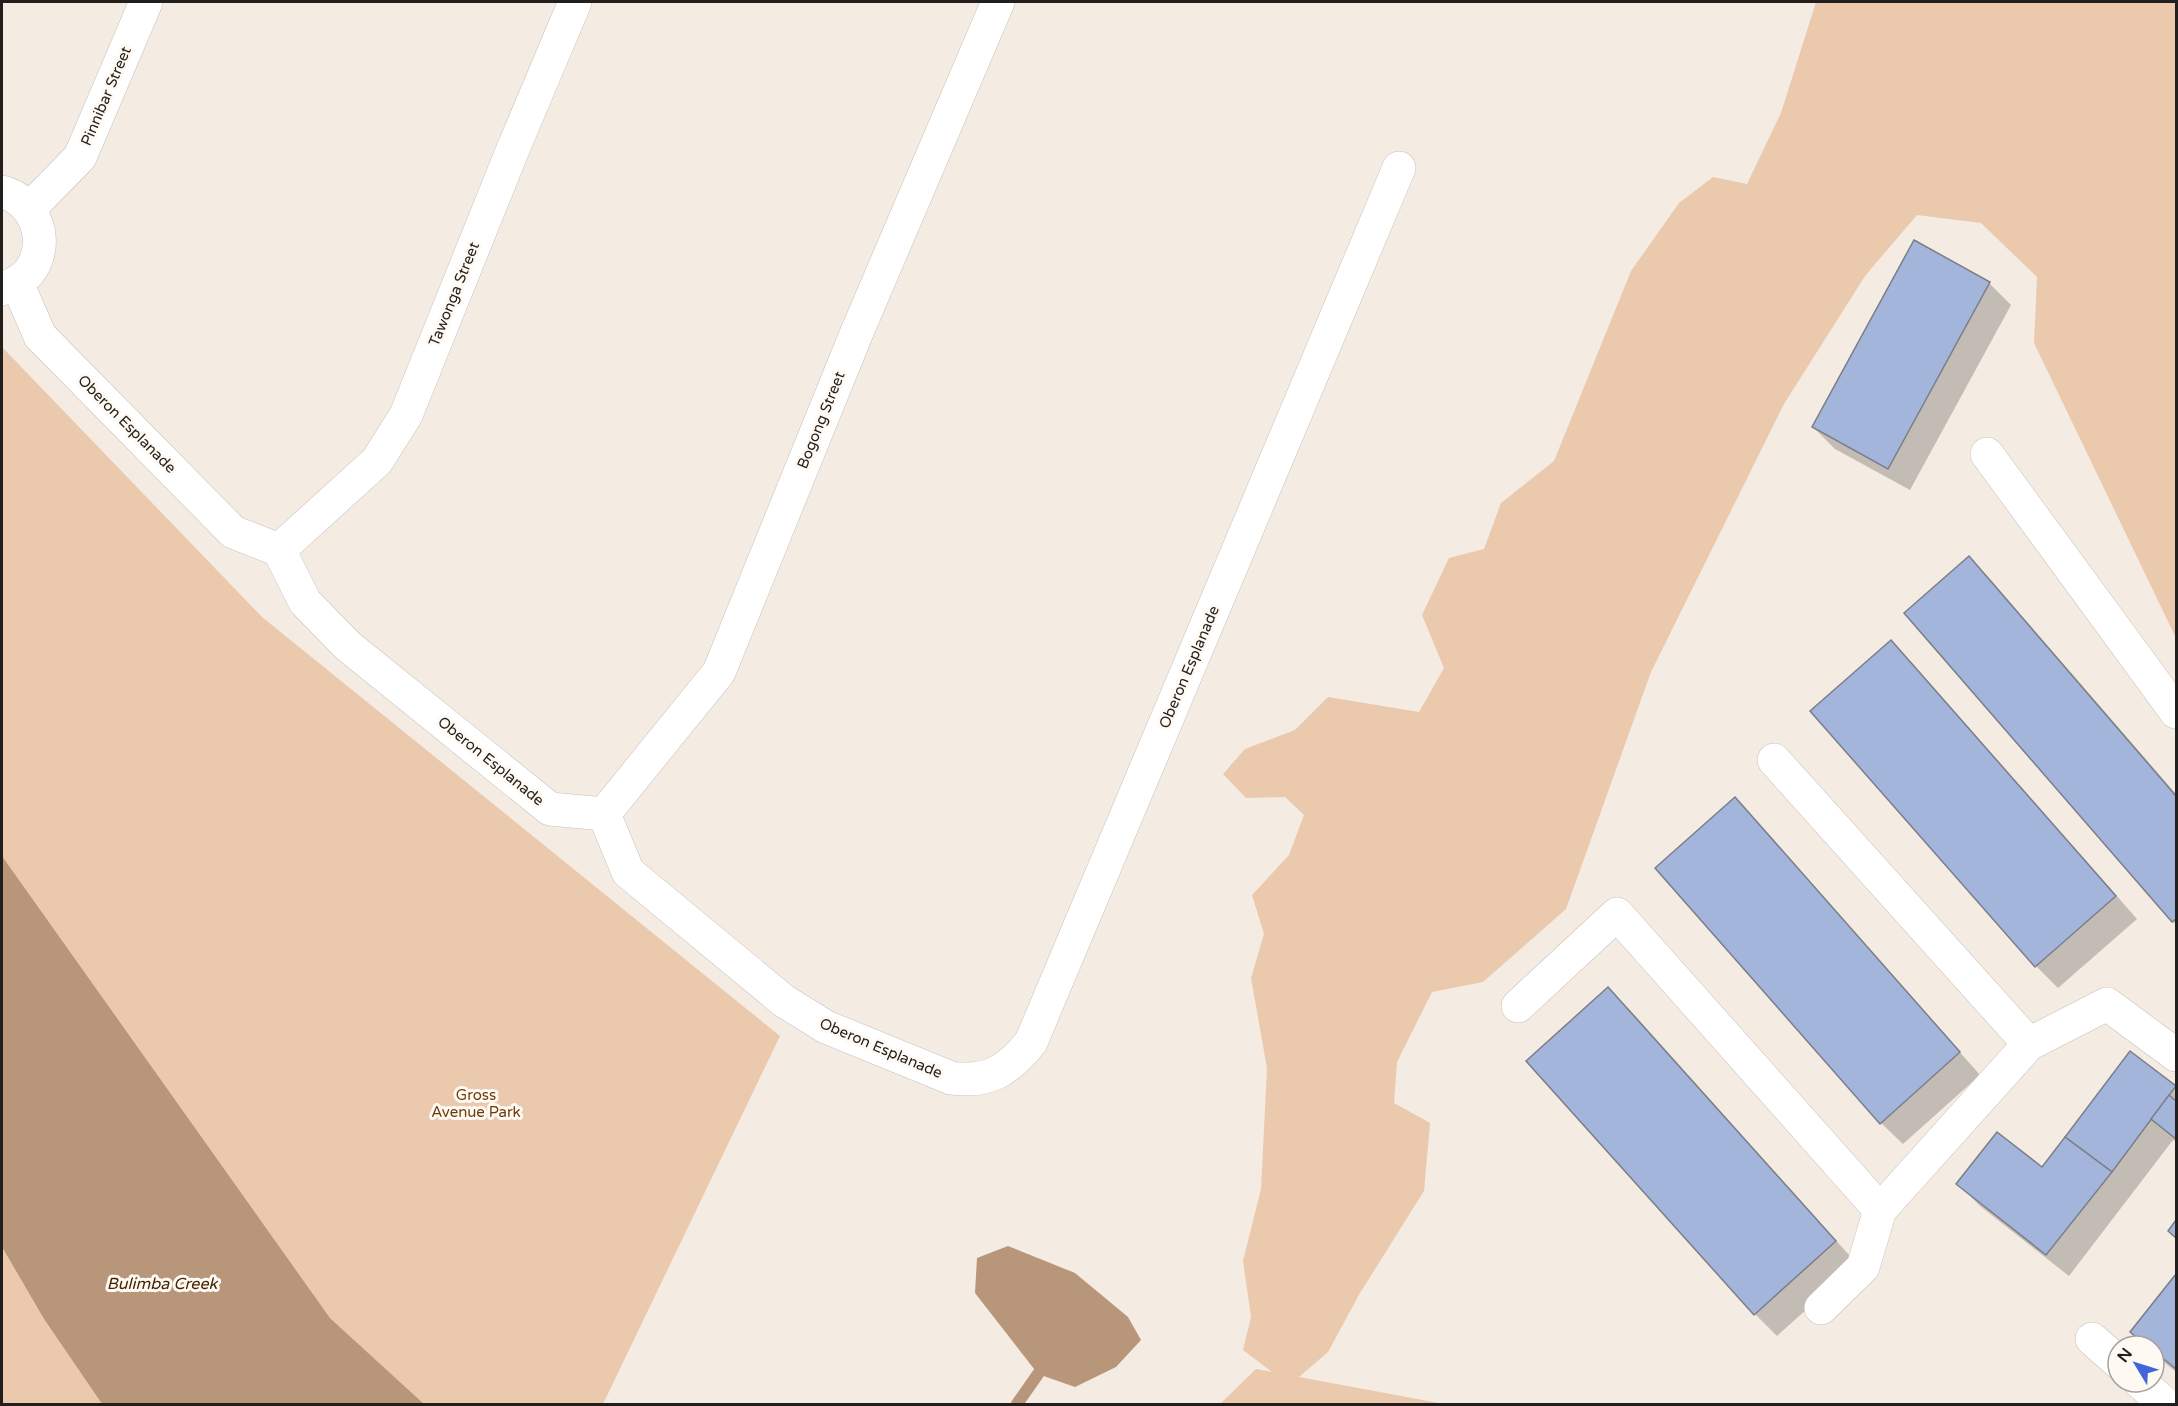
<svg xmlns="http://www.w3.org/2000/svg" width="2178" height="1406" font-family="'Varela Round',sans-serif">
<rect width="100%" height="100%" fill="#f4ebe3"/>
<!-- green -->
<g fill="#ebc9ad">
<path d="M1816 2H2176V638L2034 343 2037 277 1981 223 1917 215 1865 276 1784 404 1651 672 1566 909 1483 982 1432 992 1397 1062 1394 1103 1430 1123 1424 1191 1360 1293 1328 1352 1299 1377 1444 1404H1220L1256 1369 1272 1372 1243 1350 1251 1317 1243 1261 1261 1189 1267 1068 1251 978 1264 934 1252 895 1289 855 1304 815 1285 797 1246 798 1223 774 1245 749 1295 730 1328 697 1419 712 1444 668 1422 615 1449 558 1484 549 1501 503 1554 461 1631 271 1679 203 1713 177 1747 184 1781 113Z"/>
<path d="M2 347 262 617 780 1036 603 1404H424L330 1318 2 856Z"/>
<path d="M2 1247 44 1319 102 1404H2Z"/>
</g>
<!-- water -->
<g fill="#b89679">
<path d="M2 856 330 1318 424 1404H102L44 1319 2 1247Z"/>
<path d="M1008 1246 1075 1273 1128 1317 1141 1340 1116 1367 1075 1387 1038 1374 975 1293 977 1258Z"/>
</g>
<!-- shadow -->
<g fill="#0003">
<path d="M1989 283 2011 305 1910 490 1835 449 1813 427Z"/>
<path d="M1969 558 1991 580 2176 794V925L1906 613Z"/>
<path d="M1891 642 1913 664 2137 919 2058 988 2036 966 1812 711Z"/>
<path d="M1734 799 1756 821 1980 1075 1903 1144 1881 1123Z"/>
<path d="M1608 989 1630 1010 1857 1264 1777 1336 1755 1314 1528 1061Z"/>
<path d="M2130 1053 2176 1089V1142L2173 1140 2069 1276 1980 1206 1958 1184 2042 1169Z"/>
<path d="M2176 1276V1372L2154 1354V1346H2146L2132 1332Z"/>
</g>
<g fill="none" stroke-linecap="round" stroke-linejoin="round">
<!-- stream -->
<path stroke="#b89679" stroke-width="12" d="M1017 1404 1038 1374"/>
</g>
<!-- building -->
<g fill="#a4b5db" stroke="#7a7e88" stroke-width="1.5">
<path d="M1914 240 1990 282 1888 469 1812 427Z"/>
<path d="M1969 556 2176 796V919L2172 922 1904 613Z"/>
<path d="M1891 640 2116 896 2035 967 1810 711Z"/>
<path d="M1735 797 1960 1052 1880 1124 1655 868Z"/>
<path d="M1608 987 1836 1241 1754 1315 1526 1061Z"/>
<path d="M2130 1051 2176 1086 2112 1172 2065 1137Z"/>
<path d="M2169 1095 2176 1101V1139L2151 1119Z"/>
<path d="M1997 1132 2042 1167 2065 1137 2112 1172 2046 1255 1956 1184Z"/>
<path d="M2176 1220V1238L2168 1231Z"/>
<path d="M2176 1274V1369L2154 1351V1346H2147L2130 1332Z"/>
</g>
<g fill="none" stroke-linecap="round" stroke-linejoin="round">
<defs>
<g id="minor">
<path d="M2 192C36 200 51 244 29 272 22 281 12 285 2 289"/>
<path d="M29 209 80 157 146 2"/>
<path d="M17 283 40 336 233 532 279 550 305 602 348 646 550 809 604 814 628 872 784 1001 826 1027 951 1078C988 1083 1008 1071 1031 1042L1399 168"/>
<path d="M1987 454 2176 712"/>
<path d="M279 550 377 461 406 415 513 149 575 2"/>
<path d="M1774 760 2029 1044"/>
<path d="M604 814 719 672 857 332 998 2"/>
<path d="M1518 1006 1617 914 1880 1210 2029 1044 2107 1004 2176 1055"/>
<path d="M1821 1308 1863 1267 1880 1210"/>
<path d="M2092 1339 2118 1362"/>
<path d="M2140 1382 2165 1404"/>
</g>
</defs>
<!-- minor casing -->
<use href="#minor" stroke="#c9c0b8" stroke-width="34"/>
<!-- minor -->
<use href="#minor" stroke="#fff" stroke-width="33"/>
</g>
<g text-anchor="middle" stroke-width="6" stroke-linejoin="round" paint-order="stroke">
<!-- street labels -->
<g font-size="15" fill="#211e1b" stroke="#fff9f4">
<text transform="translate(106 96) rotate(-67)" y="5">Pinnibar Street</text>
<text transform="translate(454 294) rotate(-68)" y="5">Tawonga Street</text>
<text transform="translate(821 420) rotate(-68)" y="5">Bogong Street</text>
<text transform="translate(127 424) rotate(45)" y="5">Oberon Esplanade</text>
<text transform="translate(1189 667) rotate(-67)" y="5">Oberon Esplanade</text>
<text transform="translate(491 761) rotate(39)" y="5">Oberon Esplanade</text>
<text transform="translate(881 1048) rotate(23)" y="5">Oberon Esplanade</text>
</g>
<!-- park labels -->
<g font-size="15" fill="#6b3c0a" stroke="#fff9f4">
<text x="476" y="1100">Gross<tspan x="476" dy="17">Avenue Park</tspan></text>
</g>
<!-- water labels -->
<g font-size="16" font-style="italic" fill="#452300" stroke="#fff9f4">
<text x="162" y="1289">Bulimba Creek</text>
</g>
</g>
<!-- border -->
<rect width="2178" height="1406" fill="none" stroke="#211e1b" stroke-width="6"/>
<!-- north arrow -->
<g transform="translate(2136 1364) rotate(308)"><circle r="28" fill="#fff9f4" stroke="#a6a19d" stroke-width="1.5"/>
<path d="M0-4.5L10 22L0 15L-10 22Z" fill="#4166d8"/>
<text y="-9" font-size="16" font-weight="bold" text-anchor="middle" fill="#211e1b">N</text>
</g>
</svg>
